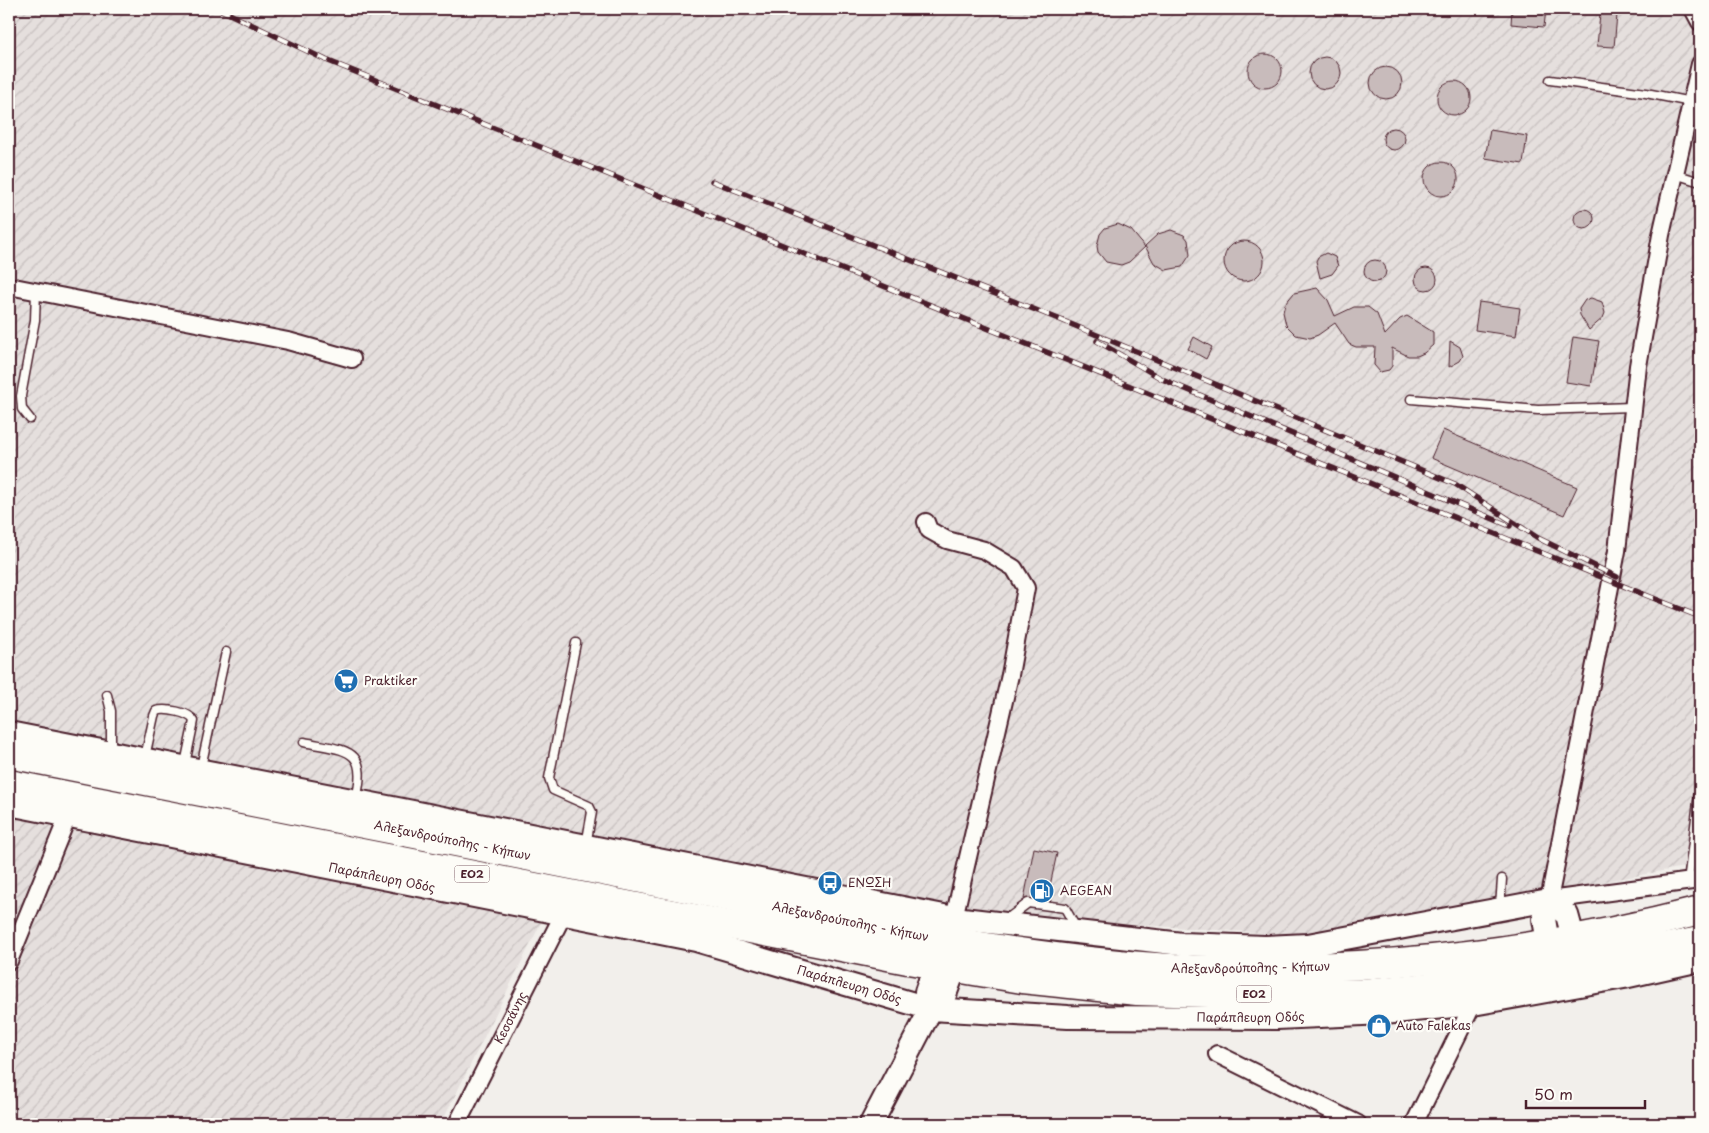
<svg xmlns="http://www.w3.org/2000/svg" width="1709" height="1133" font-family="'Playpen Sans',sans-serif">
<defs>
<pattern id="industrial-furrows" width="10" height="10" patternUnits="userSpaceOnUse" patternTransform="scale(1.25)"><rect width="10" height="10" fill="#e5dfdd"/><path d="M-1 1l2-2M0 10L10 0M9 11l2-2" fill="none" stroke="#c6bfbe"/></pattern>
</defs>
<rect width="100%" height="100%" fill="#f2efeb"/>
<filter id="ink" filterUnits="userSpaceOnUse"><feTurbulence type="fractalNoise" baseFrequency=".02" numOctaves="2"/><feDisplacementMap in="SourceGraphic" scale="10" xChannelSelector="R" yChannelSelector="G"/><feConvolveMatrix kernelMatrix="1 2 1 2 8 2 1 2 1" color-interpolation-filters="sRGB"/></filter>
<g filter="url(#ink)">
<!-- industrial -->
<path fill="url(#industrial-furrows)" d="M9 9H1700V864L1310 936 928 911 584 836 441 1124H9Z"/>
<!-- building -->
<g fill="#c8bbbb" stroke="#4a1f2b">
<path d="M1512 9H1546L1544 27 1511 24Z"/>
<path d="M1600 14 1617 15 1614 47 1597 46Z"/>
<circle cx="1265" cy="71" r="17"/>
<circle cx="1325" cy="73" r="16"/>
<circle cx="1386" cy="83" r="16"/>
<circle cx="1454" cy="98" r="17"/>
<circle cx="1394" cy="139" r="11"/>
<path d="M1490 130 1527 136 1523 164 1485 158Z"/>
<circle cx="1441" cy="179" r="17"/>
<circle cx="1584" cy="219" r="10"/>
<path d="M1118 224 1131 230 1145 247 1129 262 1121 265 1106 262 1098 252 1097 246 1100 234 1105 228Z"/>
<path d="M1171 230 1184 235 1188 240 1190 255 1182 267 1166 270 1154 263 1145 246 1158 234Z"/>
<circle cx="1244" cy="261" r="20"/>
<path d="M1326 253 1335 257 1338 266 1332 274 1320 278 1316 261 1318 257Z"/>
<circle cx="1375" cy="271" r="11"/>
<circle cx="1426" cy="279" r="11"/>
<path d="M1317 288 1328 300 1335 316 1354 307H1368L1377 314 1385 335 1400 319 1407 316 1433 332V345L1424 353 1417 356H1408L1392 348V366L1389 370 1380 372 1374 365 1375 347H1356L1349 344 1335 323 1318 335 1310 338 1296 335 1286 325 1283 312 1285 304 1294 293Z"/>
<path d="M1591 298 1602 302 1605 313 1603 318 1589 330 1580 315 1579 309 1585 300Z"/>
<path d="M1479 302 1520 308 1516 336 1475 330Z"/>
<path d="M1194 337 1212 347 1206 359 1188 349Z"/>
<path d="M1573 337 1599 341 1591 386 1566 382Z"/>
<path d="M1450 341 1460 347 1463 356 1460 361 1449 367Z"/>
<path d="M1443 430 1577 487 1564 515 1431 458Z"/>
<path d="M1034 848 1057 853 1047 900 1024 899Z"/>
</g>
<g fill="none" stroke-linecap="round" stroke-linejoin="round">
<defs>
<g id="lane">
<path d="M1550 80 1646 93 1691 102"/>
<path d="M1675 174 1700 182"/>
<path d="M1411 399 1538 410 1633 407"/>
<path d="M30 419 22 409 21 396 35 320 36 291"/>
<path d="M576 643 549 778 553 790 589 806 592 812 586 845"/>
<path d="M107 695 111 711V751"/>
<path d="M304 742C346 751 369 747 356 799"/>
<path d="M145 757 154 716 156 711C165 708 190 712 194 721L185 764"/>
<path d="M201 767 226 652"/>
<path d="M1688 882 1700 786"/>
<path d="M1500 907 1502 879"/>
<path d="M1007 919 1028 903 1065 908 1076 928"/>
</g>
<g id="street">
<path d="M1693 9 1700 22"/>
<path d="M1700 64 1661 235 1638 366 1617 551 1549 900 1700 880"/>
<path d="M9 286 288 341 352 359"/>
<path d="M926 522 929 530 947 540 984 550 1014 568 1026 588 1010 675 954 918"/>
<path d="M9 961 68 816"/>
<path d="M1217 1054 1358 1124"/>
<path id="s1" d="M457 1124 564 913"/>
<path d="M1414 1124 1473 1004"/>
</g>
<g id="secondary">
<path d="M9 733 954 918 1182 944 1265 947 1308 945 1549 900"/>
<path id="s2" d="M9 804 696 940 931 1009 1068 1017 1277 1018 1384 1013 1473 1004 1624 977 1700 960"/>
<path d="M1549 900 1567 915 1578 955"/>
<path d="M1549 900 1544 919 1551 960"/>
<path d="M931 1009 926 992 941 949"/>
<path d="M871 1124 931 1009 943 1000 960 954"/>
</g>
<g id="highway">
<path id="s3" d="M9 754C215 793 421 834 627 876 812 913 998 960 1187 969 1210 970 1234 968 1256 968 1405 968 1556 948 1700 911"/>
<path d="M9 784 908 960 1022 979 1137 991 1245 994 1362 993 1419 988 1529 973 1700 941"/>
</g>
</defs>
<!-- lane casing -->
<use href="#lane" stroke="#4a1f2b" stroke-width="11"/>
<!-- street casing -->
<use href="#street" stroke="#4a1f2b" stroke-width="20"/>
<!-- secondary casing -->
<use href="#secondary" stroke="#4a1f2b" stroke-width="26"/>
<!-- highway casing -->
<use href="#highway" stroke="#4a1f2b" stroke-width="31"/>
<!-- lane -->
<use href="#lane" stroke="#fdfcf7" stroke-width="8"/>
<!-- street -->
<use href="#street" stroke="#fdfcf7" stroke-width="16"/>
<!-- secondary -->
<use href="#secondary" stroke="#fdfcf7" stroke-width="22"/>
<!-- highway -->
<use href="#highway" stroke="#fdfcf7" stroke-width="28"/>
<defs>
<g id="rail">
<path d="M219 9 326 60 1700 617"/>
<path d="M712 181 1061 320 1455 484 1538 538 1617 577"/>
<path d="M1097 341 1162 379 1510 526"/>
</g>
</defs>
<!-- rail casing -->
<use href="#rail" stroke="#4a1f2b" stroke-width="5.5"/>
<!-- rail -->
<use href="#rail" stroke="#fdfcf7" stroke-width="4" stroke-dasharray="11" stroke-linecap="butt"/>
</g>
</g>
<!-- icons -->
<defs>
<symbol id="supermarket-disc" viewBox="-11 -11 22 22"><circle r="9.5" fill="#1f6fb2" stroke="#fdfcf7"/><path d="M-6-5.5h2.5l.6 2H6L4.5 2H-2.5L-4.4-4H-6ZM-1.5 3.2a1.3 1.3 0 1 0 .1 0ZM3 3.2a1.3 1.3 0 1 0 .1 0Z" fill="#fff"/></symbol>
<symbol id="bus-disc" viewBox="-11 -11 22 22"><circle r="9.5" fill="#1f6fb2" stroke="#fdfcf7"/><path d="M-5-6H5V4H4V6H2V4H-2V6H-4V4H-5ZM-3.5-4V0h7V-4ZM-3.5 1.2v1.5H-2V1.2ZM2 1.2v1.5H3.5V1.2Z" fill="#fff"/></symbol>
<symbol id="fuel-disc" viewBox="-11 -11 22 22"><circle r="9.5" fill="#1f6fb2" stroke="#fdfcf7"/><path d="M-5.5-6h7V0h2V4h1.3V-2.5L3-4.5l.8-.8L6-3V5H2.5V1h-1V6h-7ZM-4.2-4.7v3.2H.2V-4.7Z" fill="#fff"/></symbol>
<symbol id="shop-disc" viewBox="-11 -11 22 22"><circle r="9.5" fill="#1f6fb2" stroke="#fdfcf7"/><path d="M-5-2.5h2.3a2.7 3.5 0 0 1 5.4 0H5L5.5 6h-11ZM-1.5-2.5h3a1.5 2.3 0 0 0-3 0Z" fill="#fff"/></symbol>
</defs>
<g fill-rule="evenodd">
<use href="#supermarket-disc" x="332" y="667" width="28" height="28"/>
<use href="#bus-disc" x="816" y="869" width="28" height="28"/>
<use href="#fuel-disc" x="1028" y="877" width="28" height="28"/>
<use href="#shop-disc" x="1365" y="1012" width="28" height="28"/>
</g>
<g text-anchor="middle" stroke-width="4.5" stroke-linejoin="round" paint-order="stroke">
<!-- shield labels -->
<g fill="#fdfcf7" stroke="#806168" stroke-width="1">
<rect x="454.5" y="865.5" width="35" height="17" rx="4"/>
<rect x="1236.5" y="985.5" width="35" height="17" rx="4"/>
</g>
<g font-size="11" font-weight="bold" fill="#4a1f2b">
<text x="472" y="878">ΕΟ2</text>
<text x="1254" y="998">ΕΟ2</text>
</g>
<!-- poi labels -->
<g font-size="12" fill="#4a1f2b" stroke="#fdfcf7" text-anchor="start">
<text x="364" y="685">Praktiker</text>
<text x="848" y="887">ΕΝΩΣΗ</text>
<text x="1060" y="895">AEGEAN</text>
<text x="1396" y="1030">Auto Falekas</text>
</g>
<!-- street labels -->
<g font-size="12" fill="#4a1f2b" stroke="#fdfcf7">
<text dy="4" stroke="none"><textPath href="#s3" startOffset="452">Αλεξανδρούπολης - Κήπων</textPath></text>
<text dy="4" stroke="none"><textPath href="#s2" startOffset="380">Παράπλευρη Οδός</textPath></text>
<text dy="4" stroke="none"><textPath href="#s3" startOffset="858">Αλεξανδρούπολης - Κήπων</textPath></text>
<text dy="4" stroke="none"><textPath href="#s3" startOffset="1262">Αλεξανδρούπολης - Κήπων</textPath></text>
<text dy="4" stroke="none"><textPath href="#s2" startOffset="860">Παράπλευρη Οδός</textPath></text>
<text dy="4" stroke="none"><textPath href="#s2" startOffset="1265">Παράπλευρη Οδός</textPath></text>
<text dy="4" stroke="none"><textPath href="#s1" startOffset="119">Κεσσάνης</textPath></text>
</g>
</g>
<!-- margin -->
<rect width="1709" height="1133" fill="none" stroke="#fdfcf7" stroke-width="30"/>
<rect x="15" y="15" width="1679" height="1103" fill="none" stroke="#4a1f2b" stroke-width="2" filter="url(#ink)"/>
<!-- scale -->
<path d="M1526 1100v8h119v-8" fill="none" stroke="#4a1f2b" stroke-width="2.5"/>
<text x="1534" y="1100" font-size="15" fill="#4a1f2b" stroke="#fdfcf7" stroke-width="4" paint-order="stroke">50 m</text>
</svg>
